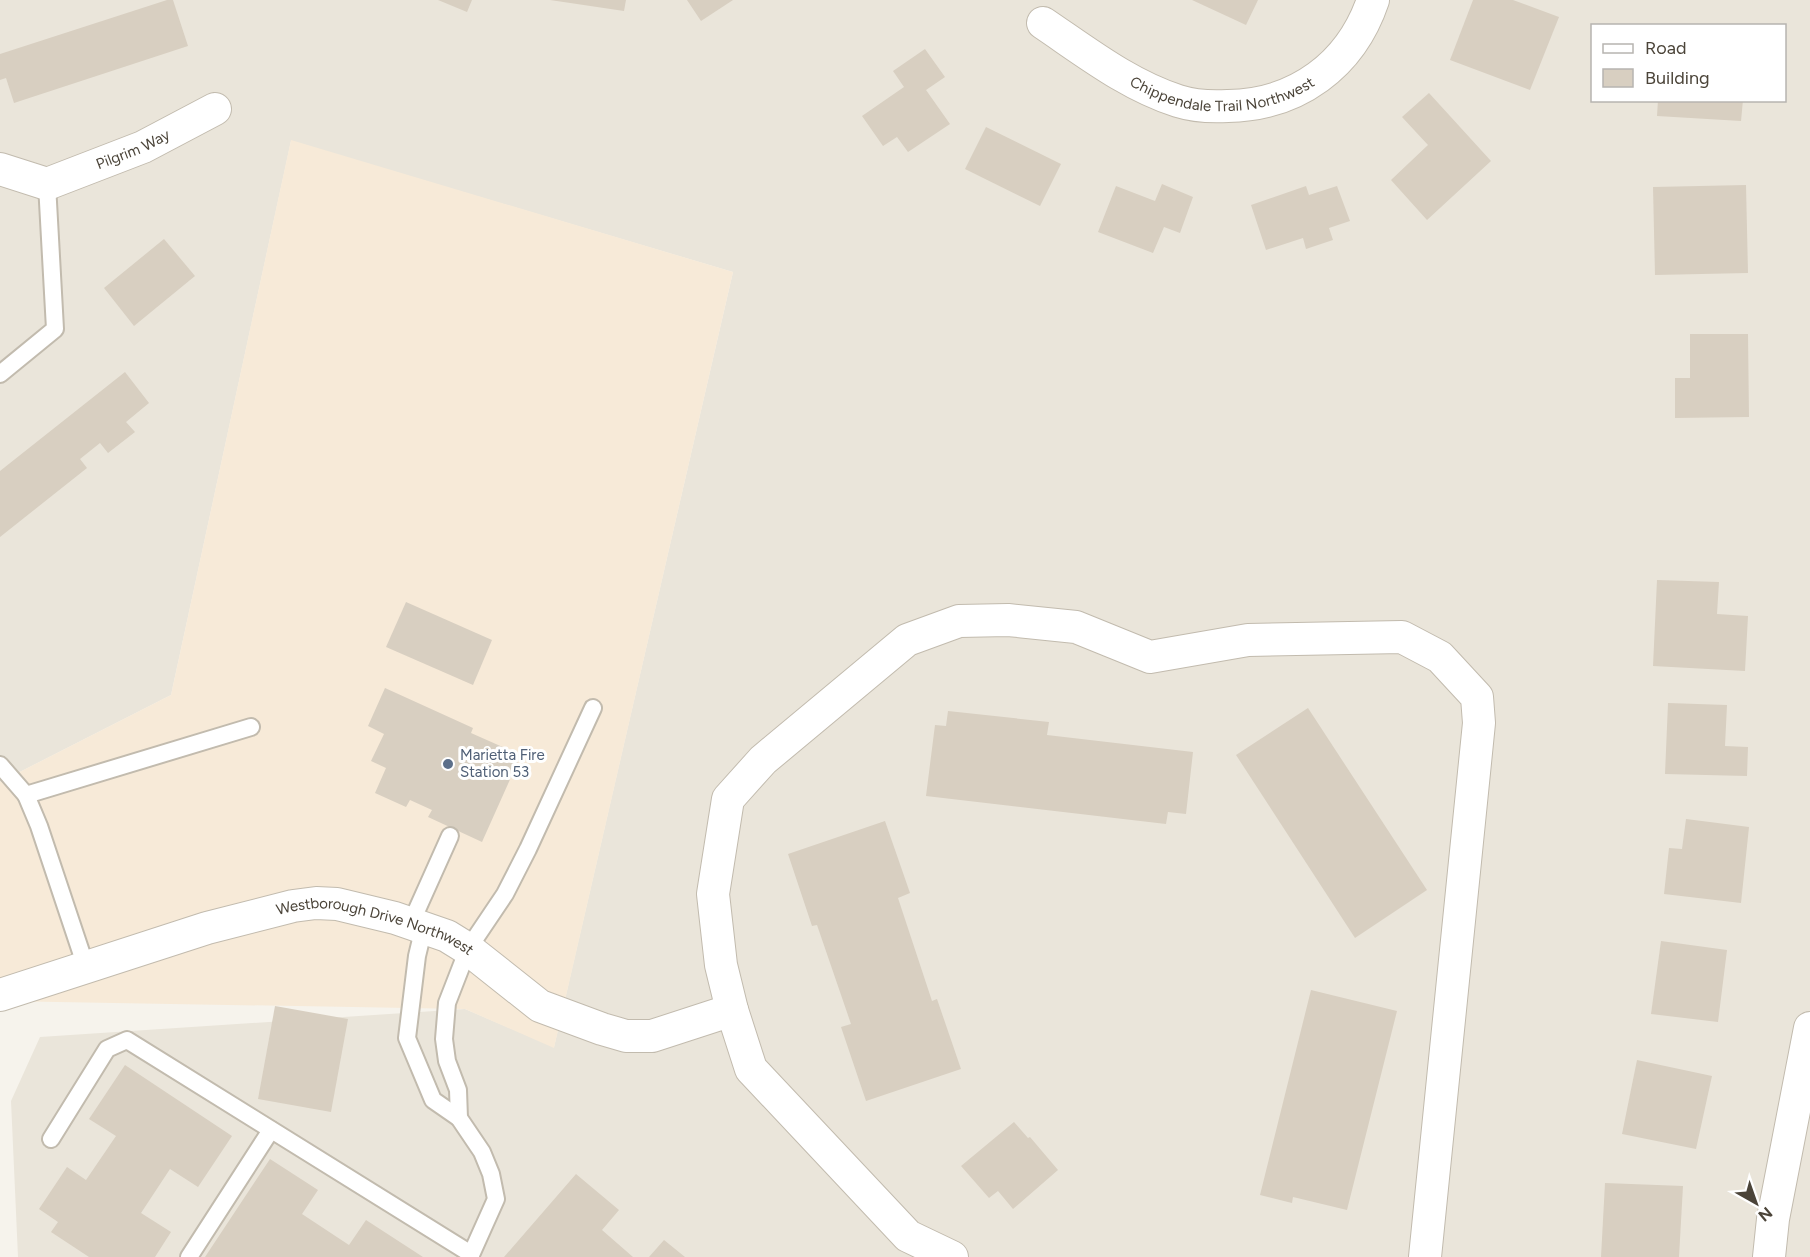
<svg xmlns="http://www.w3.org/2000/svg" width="1810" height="1257" font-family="Figtree,sans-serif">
<rect width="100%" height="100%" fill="#f6f3ec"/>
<!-- residential -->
<path fill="#eae5da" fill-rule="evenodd" d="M0 0H1810V1257H18L11 1101 40 1037 465 1009 554 1047 733 272 291 141 171 695 0 782ZM1592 26H1784V100H1592Z"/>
<!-- commercial -->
<path fill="#f7ead8" d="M291 140 733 272 554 1048 465 1009 0 1001V782L171 695Z"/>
<!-- building -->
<g fill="#d8cfc1">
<path d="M167 0H173L188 46 14 103 6 78 0 80V54Z"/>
<path d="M438 0H472L467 12Z"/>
<path d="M550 0H626L624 11Z"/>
<path d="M687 0H733L701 21Z"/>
<path d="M1192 0H1258L1246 25Z"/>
<path d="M1473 0H1513L1559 17 1530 90 1450 60Z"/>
<path d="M925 49 945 77 926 90 950 124 908 152 897 137 883 146 862 116 904 87 893 71Z"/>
<path d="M1429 93 1491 161 1427 220 1391 180 1428 145 1402 117Z"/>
<path d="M1658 100H1743L1741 121 1657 116Z"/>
<path d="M986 127 1061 164 1040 206 965 169Z"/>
<path d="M1162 184 1193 197 1180 233 1164 227 1153 253 1098 232 1116 186 1155 201Z"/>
<path d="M1746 185 1748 273 1655 275 1653 187Z"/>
<path d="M1306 186 1309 195 1337 186 1350 221 1329 228 1333 240 1306 249 1303 238 1266 250 1251 205Z"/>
<path d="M164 239 195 276 134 326 104 288Z"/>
<path d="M1690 334H1748L1749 417 1675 418V378H1690Z"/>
<path d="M125 372 149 403 126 422 135 432 108 453 100 443 80 459 87 468 0 537V471Z"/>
<path d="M1657 580 1719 582 1717 614 1748 616 1745 671 1653 666Z"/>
<path d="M406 602 492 640 473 685 386 647Z"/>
<path d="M385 688 473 728 471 733 521 755 482 842 428 817 432 810 410 800 406 807 375 793 386 768 371 761 384 734 368 726Z"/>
<path d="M1668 703 1727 705 1725 746 1748 747 1747 776 1665 774Z"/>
<path d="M1308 708 1427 890 1355 938 1236 755Z"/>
<path d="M948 711 1049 722 1047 735 1193 752 1186 814 1168 812 1166 824 926 796 935 725 946 726Z"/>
<path d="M1686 819 1749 827 1741 903 1664 894 1669 848 1682 849Z"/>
<path d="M885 821 910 893 898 898 932 1001 937 999 961 1069 866 1101 841 1027 851 1024 817 925 812 926 788 854Z"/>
<path d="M1661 941 1727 950 1718 1022 1651 1014Z"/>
<path d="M1311 990 1397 1011 1347 1210 1293 1197 1292 1203 1260 1195Z"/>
<path d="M275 1006 348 1019 331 1112 258 1099Z"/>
<path d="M1637 1060 1712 1076 1696 1149 1622 1134Z"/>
<path d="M125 1065 232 1136 198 1187 170 1169 141 1213 171 1232 155 1257H89L51 1232 58 1222 39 1209 67 1167 86 1180 116 1136 89 1119Z"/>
<path d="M1014 1122 1028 1138 1030 1137 1058 1170 1013 1209 998 1191 989 1198 961 1166Z"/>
<path d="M270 1159 318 1190 302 1214 349 1245 366 1220 423 1257H205Z"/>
<path d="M576 1174 619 1210 602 1230 633 1257H504Z"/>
<path d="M1605 1183 1683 1186 1679 1257H1601Z"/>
<path d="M664 1240 685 1257H649Z"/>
</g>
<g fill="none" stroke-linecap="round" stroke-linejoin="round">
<defs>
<g id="lane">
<path d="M0 374 55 329 47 184"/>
<path d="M0 765 26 795"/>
<path d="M411 923 450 836"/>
<path d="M424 927 417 956 407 1038 433 1100 459 1118"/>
<path d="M86 967 39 826 26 795 251 727"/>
<path d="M51 1139 107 1049 127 1040 471 1254"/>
<path d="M189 1257 271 1130"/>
<path d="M470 1257 496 1199 491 1174 482 1152 459 1118 458 1090 447 1061 444 1039 447 1003 468 949 505 894 528 849 593 708"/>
</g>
<g id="street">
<path id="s1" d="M1043 23C1086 52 1128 85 1178 101 1194 106 1212 107 1228 106 1297 105 1351 65 1373 0"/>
<path id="s2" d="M0 169 47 184 143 147 215 109"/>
<path id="s3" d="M0 995 207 928 293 906 316 903 337 904 395 918 447 936 468 949 540 1006 602 1029 626 1036H652L732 1010"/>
<path d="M952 1257 908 1236 751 1069 732 1010 721 965 713 894 728 799 763 760 907 640 959 621 1008 620 1076 627 1150 657 1248 640 1402 637 1440 657 1477 697 1479 723 1425 1257"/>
<path d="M1769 1257 1773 1219 1810 1028"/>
</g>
</defs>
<!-- lane casing -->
<use href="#lane" stroke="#c2bbae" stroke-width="20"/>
<!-- street casing -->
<use href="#street" stroke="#c2bbae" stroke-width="34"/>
<!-- lane -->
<use href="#lane" stroke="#fff" stroke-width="16"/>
<!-- street -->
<use href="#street" stroke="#fff" stroke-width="32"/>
</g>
<!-- markers -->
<circle fill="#5c6f8a" stroke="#fff" stroke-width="2" cx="448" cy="764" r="6"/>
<g text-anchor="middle" stroke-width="6" stroke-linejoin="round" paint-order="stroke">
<!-- street labels -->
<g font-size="15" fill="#4b4439" stroke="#fff">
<text dy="5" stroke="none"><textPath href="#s1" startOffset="201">Chippendale Trail Northwest</textPath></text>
<text dy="5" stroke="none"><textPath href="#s2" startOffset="142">Pilgrim Way</textPath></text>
<text dy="5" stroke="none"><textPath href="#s3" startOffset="392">Westborough Drive Northwest</textPath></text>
</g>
<!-- service labels -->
<g font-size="15" fill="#4e5e75" stroke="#fff" text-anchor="start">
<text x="460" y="760">Marietta Fire<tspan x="460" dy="17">Station 53</tspan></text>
</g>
</g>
<!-- legend -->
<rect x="1591" y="24" width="195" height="78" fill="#ffffff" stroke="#b7b4b0" stroke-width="1.5"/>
<rect x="1603" y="44" width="30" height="9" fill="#ffffff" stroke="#b7b4b0" stroke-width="1.5"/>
<text x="1645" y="54" font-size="18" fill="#4b4439">Road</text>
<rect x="1603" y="69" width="30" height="18" fill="#d8cfc1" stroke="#b7b4b0" stroke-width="1.5"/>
<text x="1645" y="84" font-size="18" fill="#4b4439">Building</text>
<!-- north arrow -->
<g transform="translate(1756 1203) rotate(140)" stroke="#ffffff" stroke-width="4.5" paint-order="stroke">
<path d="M0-4.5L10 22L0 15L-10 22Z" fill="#4b4439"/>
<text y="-9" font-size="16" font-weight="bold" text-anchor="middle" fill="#4b4439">N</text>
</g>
</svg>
